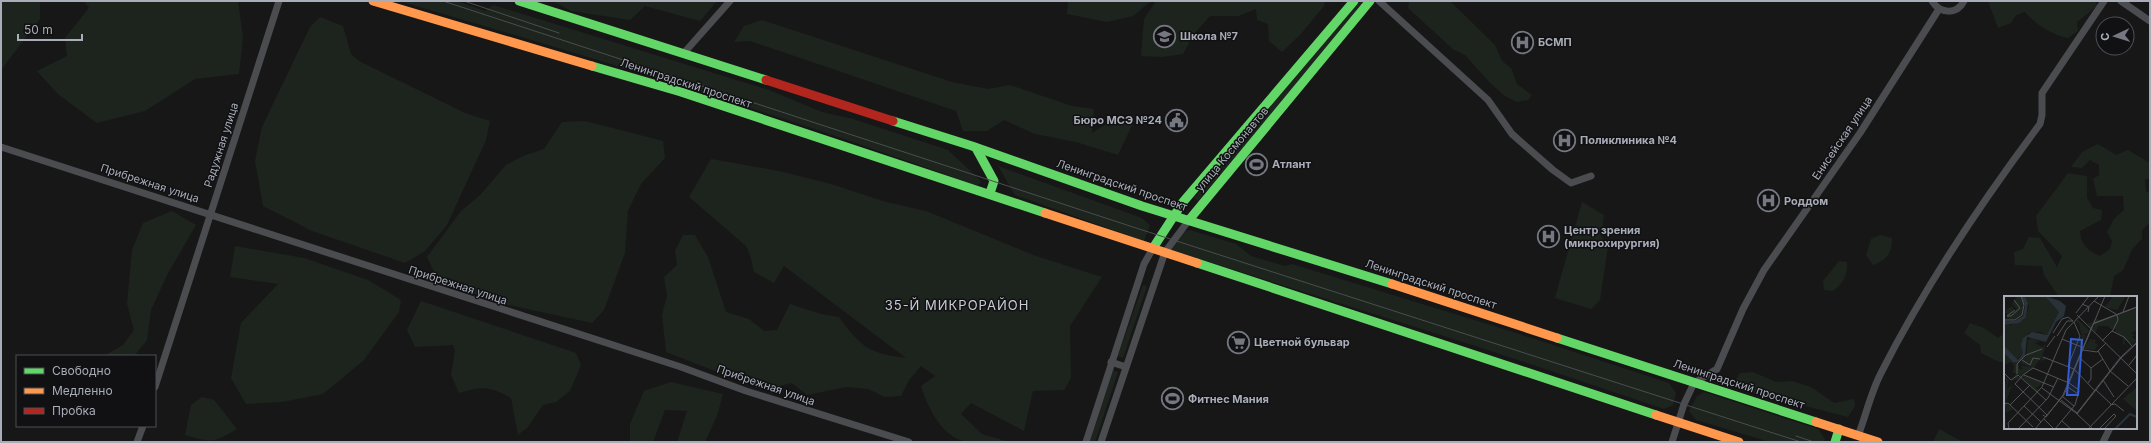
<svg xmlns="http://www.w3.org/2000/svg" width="2151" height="443" font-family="Inter,sans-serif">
<rect width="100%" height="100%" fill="#171717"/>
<!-- green -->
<g fill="#1d241e">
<path d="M1 1H40V19L1 70Z"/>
<path d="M84 1H238L243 37 239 74 195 79 145 111 97 123 58 94 37 71 67 56 65 38 89 8Z"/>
<path d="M399 1H457L485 11 493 5 769 90 822 112 853 119 948 150 979 179 981 182 978 185 972 184C783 115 591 57 399 1Z"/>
<path d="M553 1H717L700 21 645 6 630 20 571 11Z"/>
<path d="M1068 1H1151L1133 16 1107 22 1067 14Z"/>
<path d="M1156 1H1325L1324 6 1300 35 1282 52 1269 41 1268 24 1257 20 1256 9 1238 16H1210L1194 34 1183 54 1163 57 1141 56 1144 19Z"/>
<path d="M1359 1H1366L1198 201 1194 198Z"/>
<path d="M1409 1 1451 2 1495 45 1502 61 1511 68 1517 84 1532 95 1528 100 1517 102 1505 96 1490 83 1465 55 1454 50 1408 8Z"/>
<path d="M1988 1H2096L2097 6 2077 22 2078 31 2068 38C2053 35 2035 24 2025 12L2016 15 2011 23 1998 28Z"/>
<path d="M320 17 343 26 351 54 359 61 465 113 490 121 486 140 447 225 425 251 405 263 312 231 263 206 255 161 262 127 310 27Z"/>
<path d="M762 20 952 82 988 89 1010 85 1072 106 1094 109 1092 133 1116 118 1134 121 1118 155 1076 142 1035 134 1004 120 987 131H963L956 111 750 41 734 42 744 26Z"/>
<path d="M585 121 663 141 665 158 641 184 628 211 625 253 604 310 592 323 500 303 438 280 427 257 461 211 480 195 506 165 523 156 544 149 562 122Z"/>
<path d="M2098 144 2116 155 2128 150 2150 163V179H2145L2146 191 2150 193V223L2142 230V239L2133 248 2123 270 2114 276 2110 297H2097L2095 295 2094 297H2059L2044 275 2042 266 2015 265 2014 252 2023 249 2029 237 2040 238 2057 267 2062 256 2038 231 2036 216 2068 173 2087 176V198L2093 208 2102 210 2101 220 2080 231C2081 245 2087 250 2100 256L2110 249 2112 241 2107 232 2114 219 2124 210 2123 196H2097L2093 179 2099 175V165L2090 160 2082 168 2071 167 2082 152Z"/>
<path d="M711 159 779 171 831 184 886 202 926 211 1036 256 1102 277 1070 326 1071 378 1064 390 1033 391 1024 431 971 403 961 414 982 434 1009 442C996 442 979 443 966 442 941 436 928 408 921 386L935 376 921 366 909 380 901 396 885 397 868 389 846 387 807 395 792 383 764 390 666 352 662 315 667 295 664 277 677 265 675 251 683 235H695L708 257 726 312 749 319 764 331 777 330 790 304 821 314 839 317C861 347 868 353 906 358L784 266 774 283 754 272 750 255 746 246 689 197Z"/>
<path d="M998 166 1142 218 1150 225 1144 241 1015 195Z"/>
<path d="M1582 202 1604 215 1601 236 1608 246 1600 300 1591 309 1555 298Z"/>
<path d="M172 211 196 225 167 275 151 310 147 340 134 356H110L107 354 123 345 134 330 127 304 132 250 143 223Z"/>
<path d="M1190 230 1236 244 1251 256 1285 266 1292 264 1510 331 1669 383 1676 393 1673 405 1664 409 1482 348 1168 249 1179 233Z"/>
<path d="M1880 235 1892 238C1892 253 1887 260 1873 265L1866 255 1871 239Z"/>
<path d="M235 246 304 258 368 280 401 300 399 312 364 360 323 394 282 402 246 404 231 378 241 323 278 284 230 277Z"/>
<path d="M1839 261 1847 262C1848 275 1843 284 1833 291L1824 290 1823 281Z"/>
<path d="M1143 285 1147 286 1123 358 1118 356Z"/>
<path d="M421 301 576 353 581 365 570 391 556 402 543 405 527 428 518 435 511 398C489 386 483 386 459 393L451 375 455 350 453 345 415 347 407 330Z"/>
<path d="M1970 323 1984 328 1998 338 2005 333V374L2003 362H1999L1981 353 1980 345 1964 333Z"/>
<path d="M1113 370 1118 372 1095 442H1090Z"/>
<path d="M1753 372 1776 382 1792 381 1811 387 1834 403 1854 399 1855 406 1848 417 1743 390 1735 381 1740 373Z"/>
<path d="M671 382 723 394 717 416 705 442H677L687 411 665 410 653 442H630V424L644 391Z"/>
<path d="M1704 392 1818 429 1825 439 1824 442H1770L1696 420 1689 411 1697 396Z"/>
<path d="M202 397 214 400 237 429C213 443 212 443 185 435L191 405Z"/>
<path d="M1939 429 1963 442H1933Z"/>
</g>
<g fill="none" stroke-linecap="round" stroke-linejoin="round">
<!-- street -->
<g stroke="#4b4c50" stroke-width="7">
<path d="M1379 1 1488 100 1512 134 1553 170 1571 183 1591 176"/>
<path d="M1932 1C1940 14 1957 15 1964 1"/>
<path d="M2121 1 2150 21"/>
<path d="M683 54 730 1"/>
<path d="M1 147 681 367 746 391 909 442"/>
<path d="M1111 362 1126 367"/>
<path d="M155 387 279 1"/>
<path d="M1858 436C1866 415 1871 392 1881 373 1926 284 1980 204 2040 124L2042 115V93L2104 1"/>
<path d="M137 442 143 426"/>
<path d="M1086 442 1144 264 1153 248"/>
<path d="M1101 442 1165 252 1189 220"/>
<path d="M1672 442 1684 404 1694 383 1717 369 1743 309 1764 270 1860 133 1939 9"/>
<path d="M2103 442 2110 428"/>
</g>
<!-- fast -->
<g stroke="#63d668" stroke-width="9">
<path d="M519 1 766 80"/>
<path d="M592 66 681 92 1045 213"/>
<path d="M893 121 972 146 1142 206 1392 284"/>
<path d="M976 148 994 181 990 193"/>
<path d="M1189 220 1370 1"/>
<path d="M1153 248 1183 202 1354 1"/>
<path d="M1197 263 1656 415"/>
<path d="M1557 338 1816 422"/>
<path d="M1835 442 1839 429"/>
</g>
<!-- slow -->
<g stroke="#ff974d" stroke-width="9">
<path d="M373 1 592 66"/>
<path d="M1045 213 1197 263"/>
<path d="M1392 284 1557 338"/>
<path d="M1656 415 1739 442"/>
<path d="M1816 422 1878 442"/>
</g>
<!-- jam -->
<path stroke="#b3261e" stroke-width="9" d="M766 80 893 121"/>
<!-- tram -->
<g stroke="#4b4c4f" stroke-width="1">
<path d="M443 1 1133 227 1801 442"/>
<path d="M464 1 559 33"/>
<path d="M1796 436 1814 442"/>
</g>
</g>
<!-- icons -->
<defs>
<symbol id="school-ring" viewBox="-11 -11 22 22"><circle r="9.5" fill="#111113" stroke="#757880" stroke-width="1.5"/><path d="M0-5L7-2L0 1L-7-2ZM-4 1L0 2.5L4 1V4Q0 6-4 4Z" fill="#757880"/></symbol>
<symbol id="hospital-ring" viewBox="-11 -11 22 22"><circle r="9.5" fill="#111113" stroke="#757880" stroke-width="1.5"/><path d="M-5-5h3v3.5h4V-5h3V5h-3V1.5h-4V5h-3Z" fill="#757880"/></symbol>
<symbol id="civic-ring" viewBox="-11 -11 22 22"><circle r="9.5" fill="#111113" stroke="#757880" stroke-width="1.5"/><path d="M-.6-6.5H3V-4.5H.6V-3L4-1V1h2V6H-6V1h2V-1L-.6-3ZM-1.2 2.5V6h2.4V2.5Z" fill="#757880"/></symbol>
<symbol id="stadium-ring" viewBox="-11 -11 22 22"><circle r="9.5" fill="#111113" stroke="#757880" stroke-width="1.5"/><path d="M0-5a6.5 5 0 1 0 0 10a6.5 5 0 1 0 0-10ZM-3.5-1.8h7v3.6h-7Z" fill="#757880"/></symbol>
<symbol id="supermarket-ring" viewBox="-11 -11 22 22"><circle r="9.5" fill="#111113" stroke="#757880" stroke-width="1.5"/><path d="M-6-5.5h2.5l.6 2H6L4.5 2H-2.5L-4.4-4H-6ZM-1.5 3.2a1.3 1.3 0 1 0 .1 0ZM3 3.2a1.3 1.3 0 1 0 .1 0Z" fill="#757880"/></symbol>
</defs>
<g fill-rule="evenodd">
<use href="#school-ring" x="1152" y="24" width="25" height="25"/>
<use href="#hospital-ring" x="1510" y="30" width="25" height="25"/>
<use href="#civic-ring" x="1164" y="108" width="25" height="25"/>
<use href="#hospital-ring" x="1552" y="128" width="25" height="25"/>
<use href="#stadium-ring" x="1244" y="152" width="25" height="25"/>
<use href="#hospital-ring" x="1756" y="188" width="25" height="25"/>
<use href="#hospital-ring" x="1536" y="224" width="25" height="25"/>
<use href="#supermarket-ring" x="1226" y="330" width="25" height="25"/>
<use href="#stadium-ring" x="1160" y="386" width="25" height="25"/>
</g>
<g text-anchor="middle" stroke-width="3" stroke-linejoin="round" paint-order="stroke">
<!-- poi labels -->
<g font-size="11" font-weight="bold" fill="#a8adb8" stroke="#111113" text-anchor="start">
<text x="1180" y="40">Школа №7</text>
<text x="1538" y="46">БСМП</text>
<text x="1162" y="124" text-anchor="end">Бюро МСЭ №24</text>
<text x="1580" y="144">Поликлиника №4</text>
<text x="1272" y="168">Атлант</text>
<text x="1784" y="205">Роддом</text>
<text x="1564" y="234">Центр зрения<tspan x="1564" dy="13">(микрохирургия)</tspan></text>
<text x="1254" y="346">Цветной бульвар</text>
<text x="1188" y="403">Фитнес Мания</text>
</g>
<!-- street labels -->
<g font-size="11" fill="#a8adb8" stroke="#111113">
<text transform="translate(686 83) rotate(18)" y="4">Ленинградский проспект</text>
<text transform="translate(1842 138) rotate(-56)" y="4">Енисейская улица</text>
<text transform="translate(221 145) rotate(-72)" y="4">Радужная улица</text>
<text transform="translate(1232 149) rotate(-50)" y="4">улица Космонавтов</text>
<text transform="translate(150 183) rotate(18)" y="4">Прибрежная улица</text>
<text transform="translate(1122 185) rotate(19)" y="4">Ленинградский проспект</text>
<text transform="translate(1431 284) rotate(18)" y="4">Ленинградский проспект</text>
<text transform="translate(458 285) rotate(18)" y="4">Прибрежная улица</text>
<text transform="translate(1739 384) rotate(18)" y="4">Ленинградский проспект</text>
<text transform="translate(766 385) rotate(19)" y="4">Прибрежная улица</text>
</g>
<!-- quarter labels -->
<g font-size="13" letter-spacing="1" fill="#c9ccd4" stroke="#111113">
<text x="957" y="310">35-Й МИКРОРАЙОН</text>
</g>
</g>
<!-- overview -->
<g transform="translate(2004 296)">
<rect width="133" height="133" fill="#171717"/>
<path d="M13 0H17L20 8 18 19 11 24H0L3 22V17H0L2 14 8 10 10 15 13 13 8 8ZM21 0H41L55 16 43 39 36 36 24 37 19 57 12 64 0 50V29H7L22 21 25 10ZM109 0H122L113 14 101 11ZM133 11 127 13 133 12V34L127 37 131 39 128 41 133 45 128 48 125 46 126 49 122 44 120 46 122 49 119 48V40L111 36 112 33 109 34 111 29 108 34 104 30H94L92 36 88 33 92 26 89 27 87 33 83 27H87V31L88 26 92 22 95 25ZM73 23 85 34 83 38 78 37 82 39 78 50 75 46 79 45 76 43 78 41 75 27 71 26ZM28 42 36 46 31 47 38 51 42 48 38 61 42 63 36 66 38 64 36 63 30 72 16 80 14 77 15 83 8 85 12 77H9L10 69 7 66 0 69V57L8 65 15 66V73H19L16 69 27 71 16 67 22 60 24 44ZM86 43 92 44 91 47 94 49 91 54 80 53 77 63 80 53ZM20 79 39 87 31 93H35L33 96 18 81ZM1 80 5 83 3 93 8 89 2 106 9 113 2 117V133H0L2 115 0 113V85L3 89ZM133 91V115L119 103Z" fill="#1d241e"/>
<path d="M17 0H21L24 7 22 21 15 27 0 29V25H11L19 20 21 10ZM41 0 56 5 62 10 60 20 52 26 42 46 23 41 21 60 15 66H9L0 57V50L14 64 19 57 17 49 19 42 28 36 43 39 55 16Z" fill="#2a3239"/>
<path fill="none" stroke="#2a3239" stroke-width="2" d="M111 133 126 118 133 121"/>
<path fill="none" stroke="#515357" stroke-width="1" d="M10 4 16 12 7 20H3L11 14M90 5 112 18M78 8 85 11 84 16M119 16 125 0M72 17 85 0M73 19 133 78M0 24H11L18 19 20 9 17 0M90 27 133 11M108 35 120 41 128 50M49 37 58 23 64 21 69 25M53 40 63 25H69M58 43 80 52M98 45 109 34 114 24 113 19M43 51 51 40M79 54 93 56 102 47M94 55 106 75 124 90M39 61 70 73 91 95M76 62 87 72M18 64 26 69 29 62 36 63M125 69 133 59M64 70 76 40 70 26M87 72 99 63M0 77 7 84 14 79 42 104M13 78V68L22 59 38 53M20 79 50 91M99 84 110 101M84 87 87 83V72M64 91 74 98M38 92 72 117 89 133M92 94 107 108M59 101 70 110M57 104 73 117 116 62 133 46M0 108 4 107 29 131M6 109 26 89M106 109 111 108 120 115M20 110 37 126M73 118 117 62 133 47M39 119 42 121 59 99 89 28 133 11M43 119 11 88 19 79 29 72 65 87 75 94M40 123 50 133M58 125 67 133M5 133 4 127 38 91 62 34 95 0M14 133 44 102 54 82M31 133 60 99 101 0M51 133 71 109 75 95M84 133 133 82M95 133 110 118 112 120M100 133 112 120"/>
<path fill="#325cd3" fill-opacity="0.15" stroke="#325cd3" stroke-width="2" d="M67 43 78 44 74 99H63Z"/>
<rect width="133" height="133" fill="none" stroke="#a8adb8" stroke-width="2"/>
</g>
<!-- border -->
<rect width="2151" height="443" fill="none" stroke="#a8adb8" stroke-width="4"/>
<!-- legend -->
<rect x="16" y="355" width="140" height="72" fill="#111113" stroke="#4d4f55"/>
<rect x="24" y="368" width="20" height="6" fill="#63d668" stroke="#4d4f55"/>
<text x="52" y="375" font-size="12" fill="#a8adb8">Свободно</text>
<rect x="24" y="388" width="20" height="6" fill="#ff974d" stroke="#4d4f55"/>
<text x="52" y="395" font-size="12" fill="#a8adb8">Медленно</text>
<rect x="24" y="408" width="20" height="6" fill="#b3261e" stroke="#4d4f55"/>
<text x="52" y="415" font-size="12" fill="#a8adb8">Пробка</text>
<!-- north arrow -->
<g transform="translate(2115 36) rotate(266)"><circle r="19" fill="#111113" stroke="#4d4f55"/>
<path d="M0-3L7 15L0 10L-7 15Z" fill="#757880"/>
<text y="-6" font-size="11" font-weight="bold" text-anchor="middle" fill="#a8adb8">С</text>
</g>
<!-- scale -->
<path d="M18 34v6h64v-6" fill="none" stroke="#a8adb8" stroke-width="2"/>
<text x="24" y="34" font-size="12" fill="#a8adb8" stroke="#111113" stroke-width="3" paint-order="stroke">50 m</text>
</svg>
